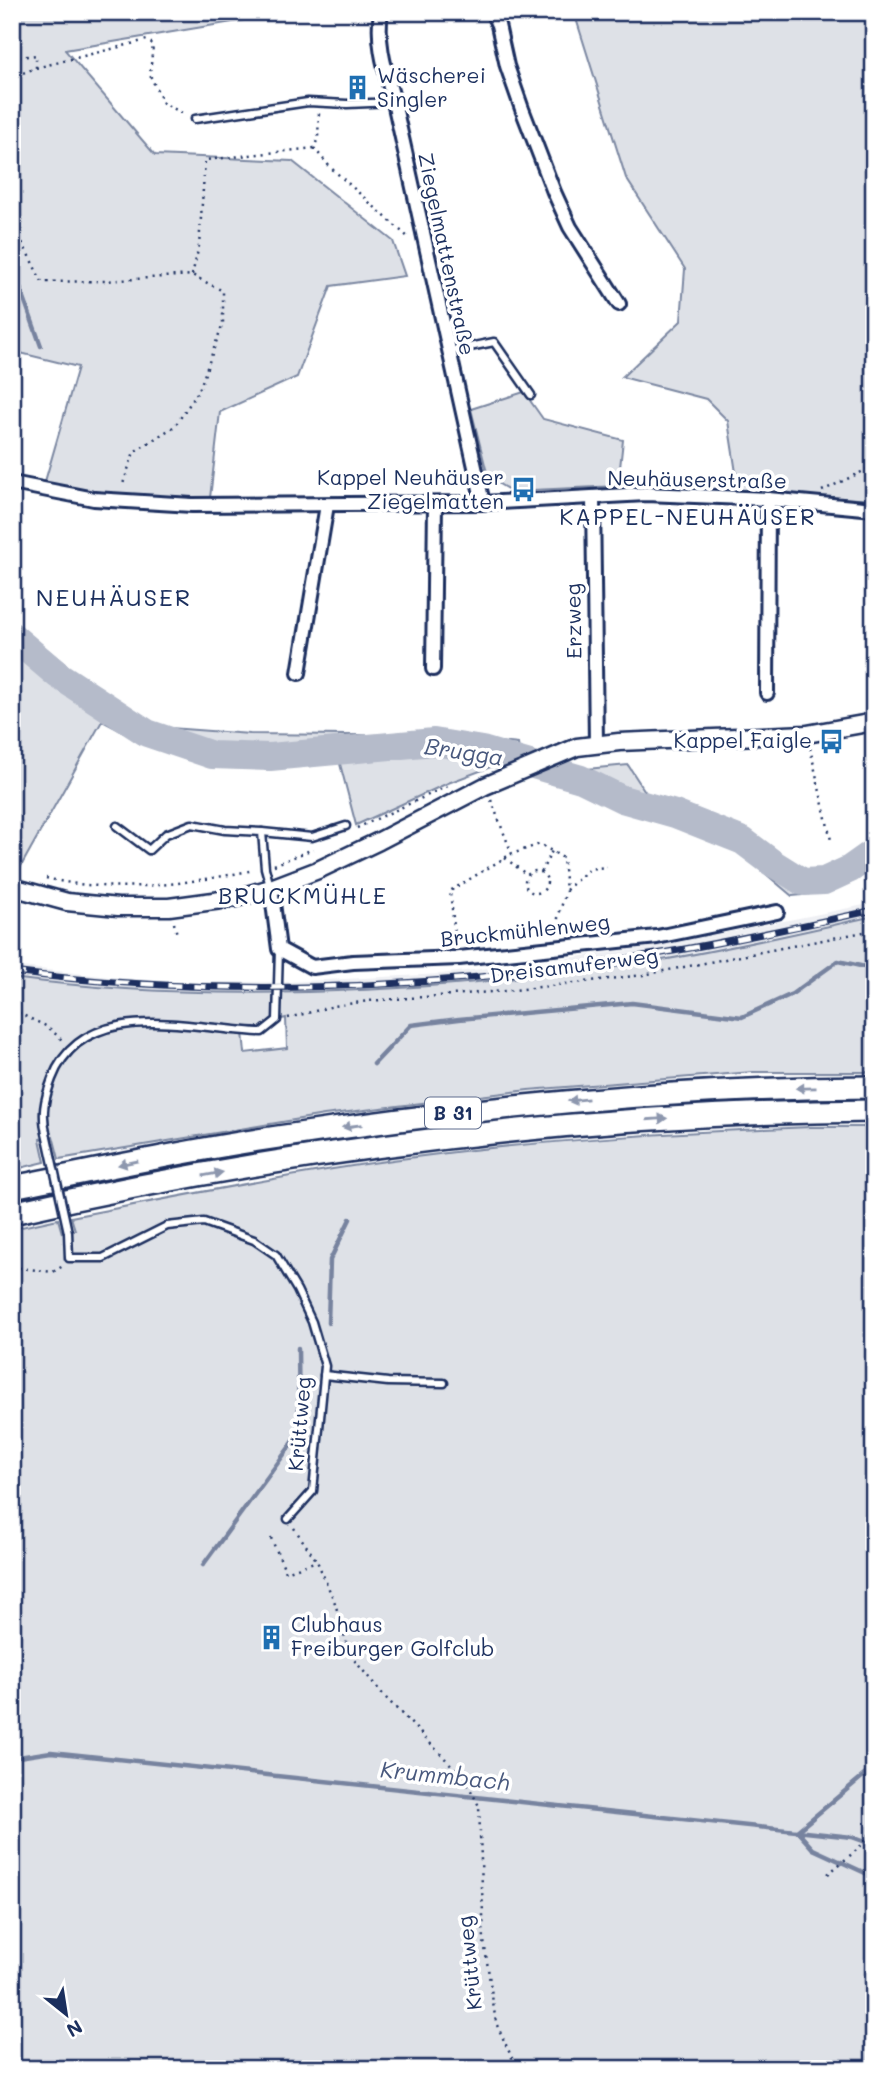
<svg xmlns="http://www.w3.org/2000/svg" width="886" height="2081" font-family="Mali,sans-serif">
<rect width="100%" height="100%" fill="#fff"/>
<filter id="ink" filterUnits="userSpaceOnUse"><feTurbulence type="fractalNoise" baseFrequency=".0143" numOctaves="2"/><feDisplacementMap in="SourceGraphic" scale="14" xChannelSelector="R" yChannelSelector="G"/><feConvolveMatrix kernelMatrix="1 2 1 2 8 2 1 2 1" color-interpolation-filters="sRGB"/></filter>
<g filter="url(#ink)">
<!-- built -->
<path fill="#eff0f4" d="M874 903V916L723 949 592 970 442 985 360 990 237 994 120 989 12 978V966L120 978 178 982H286L442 974 653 947Z"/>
<!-- green -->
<g fill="#dee1e7" stroke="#7c88a2" stroke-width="2" fill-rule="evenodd">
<path d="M12 12H293L65 50 155 155 292 161 393 241 405 276 331 286 297 377 220 412 210 498 98 493 44 485 78 367 12 351Z"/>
<path d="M574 12H874V500L739 492 728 421 706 399 622 377 681 321 685 269 626 178Z"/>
<path d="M524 392 543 419 623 440 618 486 511 491 494 481 486 469 471 409Z"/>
<path d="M12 620 78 675 149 721 170 728 250 734 444 736 518 744 520 756 448 783 356 825 339 760C308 764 278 768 247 767 197 766 145 745 102 721L20 868 12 865Z"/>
<path d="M628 765 648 796 722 820 807 876 836 877 874 851V867C842 888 829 893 792 896L716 832 641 813 560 783 549 781 576 770Z"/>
<path d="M874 916V1072H753L528 1090 324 1115 59 1159 53 1136 40 1139 45 1162 12 1170V978C171 999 329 996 488 981 544 975 600 970 656 961 729 949 801 932 874 916ZM286 1018 287 1048 245 1053 243 1032H262L277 1020Z"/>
<path d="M874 1096V1102H791L12 1204V1197L207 1158 390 1130 645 1104Z"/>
<path d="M811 1127H874V2069H12V1229L58 1219 62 1233 75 1230 71 1217C191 1194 310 1170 431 1155 557 1139 684 1132 811 1127Z"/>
</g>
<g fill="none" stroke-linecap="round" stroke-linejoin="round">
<!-- stream -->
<g stroke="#77839f" stroke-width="4.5">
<path d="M12 265 41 346"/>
<path d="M374 1064 411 1025 459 1019 632 1003 742 1017 792 994 838 961 874 969"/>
<path d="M328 1323 330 1260 350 1219"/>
<path d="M203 1565 299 1434 298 1348"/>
<path d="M12 1758 51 1752 852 1837 874 1845"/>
<path d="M874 1767 797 1831 813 1849 874 1877"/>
</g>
<!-- river -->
<path stroke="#b5bbca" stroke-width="28" d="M12 636 58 675 147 733 212 755 270 757 434 742 482 750 581 779 622 799 675 814 743 841 771 862 803 882 824 881 850 869 874 852"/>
<defs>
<g id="service">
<path d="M195 119 308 102 347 104 394 102"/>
<path d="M450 351 494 342 531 395"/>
<path d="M117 826 149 850 166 834 192 824 225 830 262 832 265 868 270 886"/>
<path d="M262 832 312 837 346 826"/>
<path d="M47 1137C41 1115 44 1100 52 1079 84 995 194 1030 262 1032L277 1020 279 949"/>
<path d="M68 1232 69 1258H103L167 1226 204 1222 254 1240 276 1255 297 1290 312 1322 325 1366 313 1491 288 1519"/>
<path d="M324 1375 388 1382 444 1383"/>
</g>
<g id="minor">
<path d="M381 12C376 43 386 72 394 102L483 503"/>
<path d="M492 12 498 25 507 66 522 109 554 192 570 227 619 304"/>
<path d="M12 483 94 499 192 505 483 503 646 494 768 499 874 509"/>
<path d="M593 497 596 744"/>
<path d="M433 669 435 504"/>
<path d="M299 673 327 505"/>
<path d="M767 693 768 499"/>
<path d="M271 888 279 949 312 967 353 962 459 958 657 937 777 912"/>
</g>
<path id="tertiary" d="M12 887 67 902 118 907H169L236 898 271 888 318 870 379 841 485 786 577 747 619 742 807 734 874 722"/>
<g id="trunk">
<path d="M12 1187C101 1169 189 1150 278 1137 475 1107 674 1088 874 1087"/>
<path d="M12 1213C294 1149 585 1113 874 1111"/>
</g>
</defs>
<!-- service casing -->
<use href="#service" stroke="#1b2f5e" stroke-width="11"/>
<!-- minor casing -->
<use href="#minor" stroke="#1b2f5e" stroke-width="18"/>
<!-- tertiary casing -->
<use href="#tertiary" stroke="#1b2f5e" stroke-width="21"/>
<!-- trunk casing -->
<use href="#trunk" stroke="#1b2f5e" stroke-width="26"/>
<!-- path -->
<g stroke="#1b2f5e" stroke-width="2.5" stroke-dasharray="2 5" stroke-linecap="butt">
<path d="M12 58 36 55V68L12 77"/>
<path d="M36 68 147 40 153 44 150 75 163 103 186 115"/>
<path d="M314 148 330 167 410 239"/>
<path d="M12 209 20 238 42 282 106 281 192 275 223 291V323L199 390 175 426 134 452 122 487"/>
<path d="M192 275 199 246 205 160 314 148 318 138 319 113"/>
<path d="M822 491 874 466"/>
<path d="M810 748 831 840"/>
<path d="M491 800 512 854 540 844 563 858 566 891 558 918 557 935"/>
<path d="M357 828 450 785"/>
<path d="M505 858 527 875"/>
<path d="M274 865 313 849"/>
<circle cx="536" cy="882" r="11"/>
<path d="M541 872 552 851"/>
<path d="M46 878C114 895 186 884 254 870"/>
<path d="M566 890 589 869 607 867"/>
<path d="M174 923 177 934"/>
<path d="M456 945 450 891 511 854"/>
<path d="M12 1010 48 1027 63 1041"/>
<path d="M288 1018 334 1006 368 1001 506 991 643 975 874 930"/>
<path d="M12 1267 53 1272 63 1266"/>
<path d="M294 1528 317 1561 335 1603 350 1655 386 1698 465 1779 479 1806 484 1941 496 2023 512 2058V2069"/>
<path d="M271 1538 286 1572 317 1561"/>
<path d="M828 1874 859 1848 870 1834"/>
</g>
<!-- service -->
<use href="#service" stroke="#fff" stroke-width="6"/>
<!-- minor -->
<use href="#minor" stroke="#fff" stroke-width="12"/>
<!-- tertiary -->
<use href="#tertiary" stroke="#fff" stroke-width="16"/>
<!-- trunk -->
<use href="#trunk" stroke="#fff" stroke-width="21"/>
<defs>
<path id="rail" d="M12 972C227 999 443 989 656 954 729 942 801 926 874 910"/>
</defs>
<!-- rail casing -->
<use href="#rail" stroke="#1b2f5e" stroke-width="7"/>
<!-- rail -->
<use href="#rail" stroke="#fff" stroke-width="4.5" stroke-dasharray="13" stroke-linecap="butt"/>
<defs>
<path id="service-bridge" d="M47 1137 68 1232"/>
</defs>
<!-- service-bridge casing -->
<use href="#service-bridge" stroke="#1b2f5e" stroke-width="11" stroke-linecap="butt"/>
<!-- service-bridge -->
<use href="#service-bridge" stroke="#fff" stroke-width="6"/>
</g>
<!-- one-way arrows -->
<defs><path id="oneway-solid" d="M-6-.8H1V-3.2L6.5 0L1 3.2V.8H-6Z" transform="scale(1.75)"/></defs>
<g fill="#8d97ae">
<use href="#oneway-solid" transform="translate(806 1088) rotate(179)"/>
<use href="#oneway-solid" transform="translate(578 1100) rotate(174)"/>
<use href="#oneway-solid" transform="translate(657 1119) rotate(-4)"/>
<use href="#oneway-solid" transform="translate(352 1126) rotate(172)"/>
<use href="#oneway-solid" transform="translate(128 1163) rotate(169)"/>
<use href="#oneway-solid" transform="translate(213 1174) rotate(-10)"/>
</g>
</g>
<!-- icons -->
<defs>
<symbol id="building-bare" viewBox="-9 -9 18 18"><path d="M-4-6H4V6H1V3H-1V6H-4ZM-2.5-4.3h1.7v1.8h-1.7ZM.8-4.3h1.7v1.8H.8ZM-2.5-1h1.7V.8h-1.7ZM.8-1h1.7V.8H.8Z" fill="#1f6fb2" stroke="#fff" stroke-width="2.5" paint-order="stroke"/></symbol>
<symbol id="bus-bare" viewBox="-9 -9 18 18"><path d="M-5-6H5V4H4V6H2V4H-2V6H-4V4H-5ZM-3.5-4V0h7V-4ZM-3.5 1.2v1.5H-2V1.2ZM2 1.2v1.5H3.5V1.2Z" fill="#1f6fb2" stroke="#fff" stroke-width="2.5" paint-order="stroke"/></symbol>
</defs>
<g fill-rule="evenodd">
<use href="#building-bare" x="340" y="70" width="35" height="35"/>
<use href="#bus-bare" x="506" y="472" width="35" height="35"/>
<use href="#bus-bare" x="814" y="724" width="35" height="35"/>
<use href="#building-bare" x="254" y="1620" width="35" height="35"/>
</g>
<g text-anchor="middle" stroke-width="7" stroke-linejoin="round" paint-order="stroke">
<!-- shield labels -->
<rect fill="#fff" stroke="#5f6d8e" stroke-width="2" x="425" y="1097.5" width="56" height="31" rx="5"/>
<g font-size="19" font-weight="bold" fill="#1b2f5e">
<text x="453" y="1120">B 31</text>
</g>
<!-- poi labels -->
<g font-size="21" fill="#1b2f5e" stroke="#fff" text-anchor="start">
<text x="377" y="83">Wäscherei<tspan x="377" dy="24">Singler</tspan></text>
<text x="504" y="485" text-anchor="end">Kappel Neuhäuser<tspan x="504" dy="24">Ziegelmatten</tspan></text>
<text x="812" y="748" text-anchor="end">Kappel Faigle</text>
<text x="291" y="1632">Clubhaus<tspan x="291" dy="24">Freiburger Golfclub</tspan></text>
</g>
<!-- street labels -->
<g font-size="21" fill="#1b2f5e" stroke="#fff">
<text transform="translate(446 254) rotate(78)" y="7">Ziegelmattenstraße</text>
<text transform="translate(697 480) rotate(1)" y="7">Neuhäuserstraße</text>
<text transform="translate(574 621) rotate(-91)" y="7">Erzweg</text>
<text transform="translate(525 931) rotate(-6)" y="7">Bruckmühlenweg</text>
<text transform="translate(574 966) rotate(-7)" y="7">Dreisamuferweg</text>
<text transform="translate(300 1424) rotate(-85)" y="7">Krüttweg</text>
<text transform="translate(470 1963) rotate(-96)" y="7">Krüttweg</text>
</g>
<!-- neighbourhood labels -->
<g font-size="23" letter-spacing="2" fill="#1b2f5e" stroke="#fff">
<text x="688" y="525">KAPPEL-NEUHÄUSER</text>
<text x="303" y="904">BRUCKMÜHLE</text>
</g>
<!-- water labels -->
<g font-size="23" font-style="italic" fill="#49597e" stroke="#fff">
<text transform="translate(464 752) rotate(9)" y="8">Brugga</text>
<text transform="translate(445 1776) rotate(6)" y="8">Krummbach</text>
</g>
<!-- quarter labels -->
<g font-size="24" letter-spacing="2" fill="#1b2f5e" stroke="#fff">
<text x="114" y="606">NEUHÄUSER</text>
</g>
</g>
<!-- margin -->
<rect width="886" height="2081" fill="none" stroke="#fff" stroke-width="42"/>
<rect x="21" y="21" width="844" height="2039" fill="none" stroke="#1b2f5e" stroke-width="2.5" filter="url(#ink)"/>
<!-- north arrow -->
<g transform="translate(66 2014) rotate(150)" stroke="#ffffff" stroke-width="5" paint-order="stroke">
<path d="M0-5L12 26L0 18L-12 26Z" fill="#1b2f5e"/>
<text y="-10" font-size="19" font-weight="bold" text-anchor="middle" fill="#1b2f5e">N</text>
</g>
</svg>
